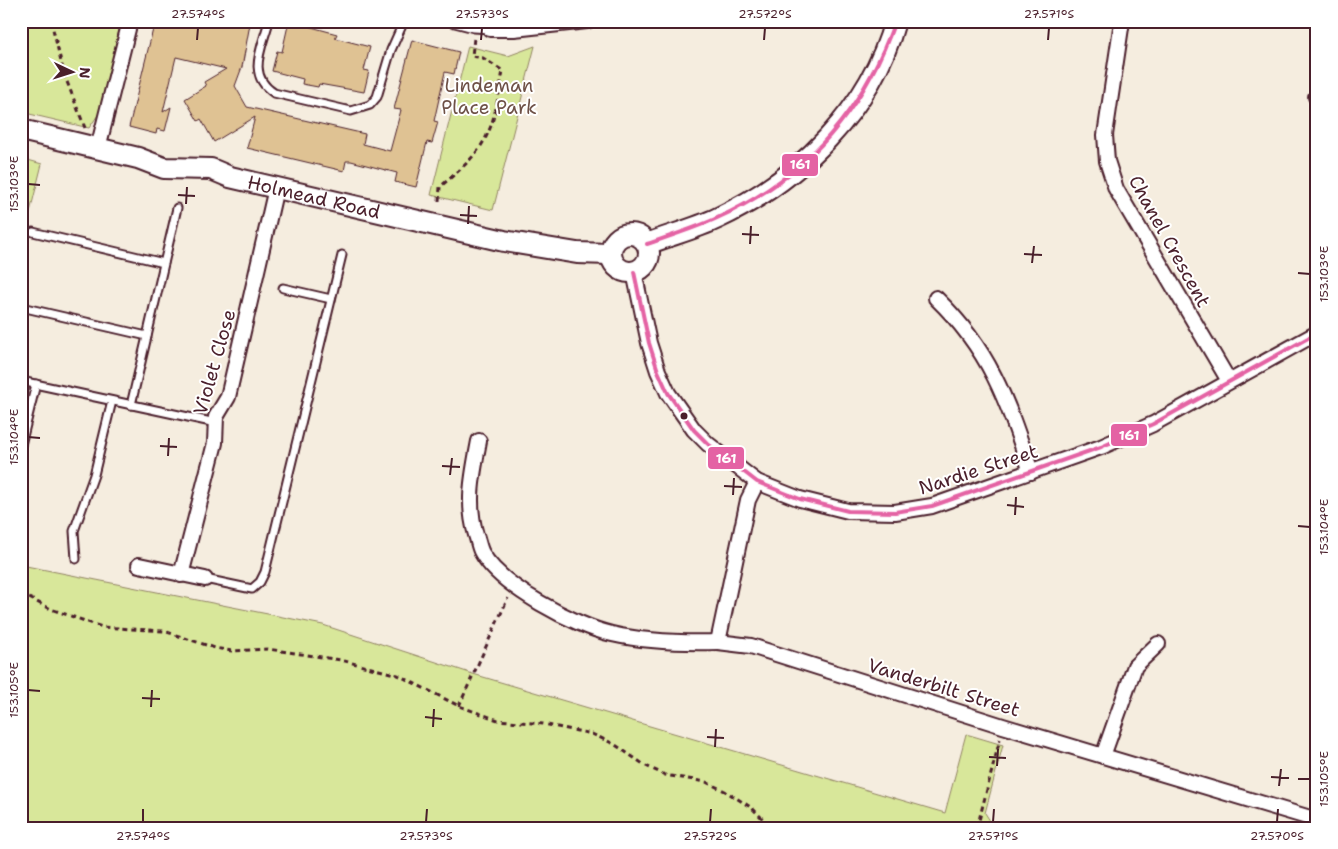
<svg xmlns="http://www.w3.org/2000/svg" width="1338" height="849" font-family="'Shantell Sans',sans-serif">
<rect width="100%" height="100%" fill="#f5eddf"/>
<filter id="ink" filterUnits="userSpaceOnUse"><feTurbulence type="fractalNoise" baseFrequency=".02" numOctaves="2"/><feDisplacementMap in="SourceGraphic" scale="10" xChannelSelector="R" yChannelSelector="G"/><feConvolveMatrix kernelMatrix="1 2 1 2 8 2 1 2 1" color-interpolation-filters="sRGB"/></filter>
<g filter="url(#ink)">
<!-- green -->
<g fill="#d8e79a" stroke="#918362">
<path d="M21 21H121L100 112 89 128 21 112Z"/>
<path d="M468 46 508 56 535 46 493 210 431 195Z"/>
<path d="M21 158 42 164 21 248Z"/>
<path d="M21 565 323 625 473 674 945 813 966 734 1003 745 985 813 992 824 1006 828H21Z"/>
</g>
<!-- building -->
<g fill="#dfc293" stroke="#4a1f2b">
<path d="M155 21H241L250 24 242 67 235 86 247 107 365 134 363 144 390 151 401 110 394 109 412 40 459 52 454 74 445 72 434 121 438 122 432 143 427 142 416 187 395 182 397 173 351 161H346L344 171 247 148 255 117 214 142 201 119 198 121 185 99 206 86 204 82 226 69 176 57 163 112 171 107 165 131 157 129 156 134 129 127Z"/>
<path d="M289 21 337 34 335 38 370 47 364 70 369 71 364 92 319 84 318 87 302 84 303 79 272 71 277 51 282 52Z"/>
</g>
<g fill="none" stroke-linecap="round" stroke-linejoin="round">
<defs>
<g id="lane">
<path d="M269 21C262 48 246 75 274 93L351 111 370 105 377 97 391 50 404 21"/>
<path d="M447 21 474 28 490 29"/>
<path d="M33 232 164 263"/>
<path d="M283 288 331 299"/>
<path d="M21 307 147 336"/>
<path d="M21 381 216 423"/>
<path d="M131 405 177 208"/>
<path d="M21 445 36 384"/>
<path d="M76 559 74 531 94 475 112 401"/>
<path d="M205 579 252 589 260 582 265 572 342 255"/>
</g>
<g id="street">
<path d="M1122 21 1105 135 1107 161 1116 189 1229 381"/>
<path d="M490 29H514L587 21"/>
<path d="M1316 97H1317"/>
<path d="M98 148 130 21"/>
<path d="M634 272 649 343 658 371 668 393 694 430 708 444 757 482 800 499 848 511 895 512 932 506 1101 447 1153 424 1317 333"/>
<path d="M936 298C991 351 1007 401 1031 472"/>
<path d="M479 441C473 474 466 502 476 535 478 540 479 548 482 553 500 586 575 626 612 634 647 642 682 643 718 642"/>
<path d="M757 482 748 500 718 642 751 646 1003 726 1317 820"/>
<path d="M139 565 205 579"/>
<path d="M181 575 215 443 216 417 228 397 276 188"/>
<path d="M1103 756 1135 666 1158 644"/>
</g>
<g id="secondary">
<path id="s1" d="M21 130 138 158 164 168 211 169 230 177 504 241 577 253 610 254"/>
<circle cx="630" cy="253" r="19"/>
<path d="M647 244C670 235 695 229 718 218 799 180 871 109 895 21"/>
</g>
</defs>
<!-- lane casing -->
<use href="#lane" stroke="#4a1f2b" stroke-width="11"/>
<!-- street casing -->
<use href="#street" stroke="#4a1f2b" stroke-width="18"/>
<!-- secondary casing -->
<use href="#secondary" stroke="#4a1f2b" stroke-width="24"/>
<!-- path -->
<g stroke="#4a1f2b" stroke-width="3" stroke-dasharray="5 4" stroke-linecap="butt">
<path d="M51 21 64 74 85 128"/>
<path d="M21 153V158"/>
<path d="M439 201 440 187C457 172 477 157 487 135 496 117 499 91 503 71L483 58 472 56 474 38"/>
<path d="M21 594 51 609 102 627 164 631 215 648 232 651 268 649 341 660 398 675 459 706 498 720 543 724 592 734 614 744 646 766 665 775 706 782 725 791 752 808 767 823 777 828"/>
<path d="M459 706 508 598"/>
<path d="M977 828 1000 739"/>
</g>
<!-- lane -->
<use href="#lane" stroke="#fff" stroke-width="7"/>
<!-- street -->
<use href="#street" stroke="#fff" stroke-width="14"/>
<!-- secondary -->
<use href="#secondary" stroke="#fff" stroke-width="20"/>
<defs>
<g id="bus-1">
<path d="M647 244C670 236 693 229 715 219 804 179 863 112 895 21"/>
<path d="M634 272 649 343 658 371 668 393 694 430 708 444 757 482 800 499 848 511 895 512 932 506 1101 447 1153 424 1317 333"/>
</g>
</defs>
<!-- bus-1 casing -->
<use href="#bus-1" stroke="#fff" stroke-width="8"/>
<!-- bus-1 -->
<use href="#bus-1" stroke="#e463a4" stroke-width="4"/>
</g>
</g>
<!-- ticks -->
<path fill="none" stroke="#4a1f2b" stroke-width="2" d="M197 40 198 28M481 40 482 28M764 40 765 28M1048 40 1049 28M28 184 40 185M178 195 195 196M186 204 187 187M460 215 477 216M468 224 469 206M742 234 759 235M750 244 751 226M1024 254 1042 255M1032 263 1034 246M1298 273 1310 274M28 437 40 438M160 446 177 447M168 456 169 438M442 466 460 467M450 475 452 458M724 486 742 487M733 495 734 478M1007 505 1024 507M1015 515 1016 497M1298 526 1310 527M28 690 40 691M142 698 160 699M151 707 152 690M425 717 442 719M433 727 434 709M707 737 724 738M715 747 716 729M989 757 1006 758M997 766 998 749M1271 777 1289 778M1298 779H1310M1279 786 1281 769M143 822V809M426 822 427 809M710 822 711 809M993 822 994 809M1277 822 1278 809"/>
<!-- markers -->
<circle fill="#4a1f2b" stroke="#fff" stroke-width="2" cx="684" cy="416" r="4.5"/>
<g text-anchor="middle" stroke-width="4" stroke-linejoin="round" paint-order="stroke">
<!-- park labels -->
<g font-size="19" fill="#6e5147" stroke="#fff">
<text x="489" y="92">Lindeman<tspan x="489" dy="22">Place Park</tspan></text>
</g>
<!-- street labels -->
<g font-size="19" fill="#4a1f2b" stroke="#fff">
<text dy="7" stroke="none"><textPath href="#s1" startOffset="302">Holmead Road</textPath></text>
<text transform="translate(1170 241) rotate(61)" y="7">Chanel Crescent</text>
<text transform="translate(214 362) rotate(-74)" y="7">Violet Close</text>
<text transform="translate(978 469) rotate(-18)" y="7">Nardie Street</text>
<text transform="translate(944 687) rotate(17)" y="7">Vanderbilt Street</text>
</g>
</g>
<g stroke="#fff" stroke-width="2">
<rect x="781" y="153" width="38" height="24" rx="5" fill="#e463a4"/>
<rect x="1110" y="423" width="38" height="24" rx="5" fill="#e463a4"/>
<rect x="707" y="446" width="38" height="24" rx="5" fill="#e463a4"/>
</g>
<g font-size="14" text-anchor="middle" font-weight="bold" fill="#fff">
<text x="800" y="169">161</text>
<text x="1129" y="440">161</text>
<text x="726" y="463">161</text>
</g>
<!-- margin -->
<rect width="1338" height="849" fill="none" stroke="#fff" stroke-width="55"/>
<!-- north arrow -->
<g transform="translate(72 72) rotate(94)" stroke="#ffffff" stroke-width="4" paint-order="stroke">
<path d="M0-4L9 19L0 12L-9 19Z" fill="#4a1f2b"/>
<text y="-8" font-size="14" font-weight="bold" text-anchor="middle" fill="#4a1f2b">N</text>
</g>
<rect x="28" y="28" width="1282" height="794" fill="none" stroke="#4a1f2b" stroke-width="2"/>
<g font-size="12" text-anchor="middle" fill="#4a1f2b">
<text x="198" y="18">27.574°S</text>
<text x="482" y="18">27.573°S</text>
<text x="765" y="18">27.572°S</text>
<text x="1049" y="18">27.571°S</text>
<text transform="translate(14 184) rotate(-90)" y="4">153.103°E</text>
<text transform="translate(1324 274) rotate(-90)" y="4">153.103°E</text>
<text transform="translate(14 437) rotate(-90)" y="4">153.104°E</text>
<text transform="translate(1324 527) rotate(-90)" y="4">153.104°E</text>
<text transform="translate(14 690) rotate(-90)" y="4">153.105°E</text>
<text transform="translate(1324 779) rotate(-90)" y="4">153.105°E</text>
<text x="143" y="840">27.574°S</text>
<text x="426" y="840">27.573°S</text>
<text x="710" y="840">27.572°S</text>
<text x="993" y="840">27.571°S</text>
<text x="1277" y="840">27.570°S</text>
</g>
</svg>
